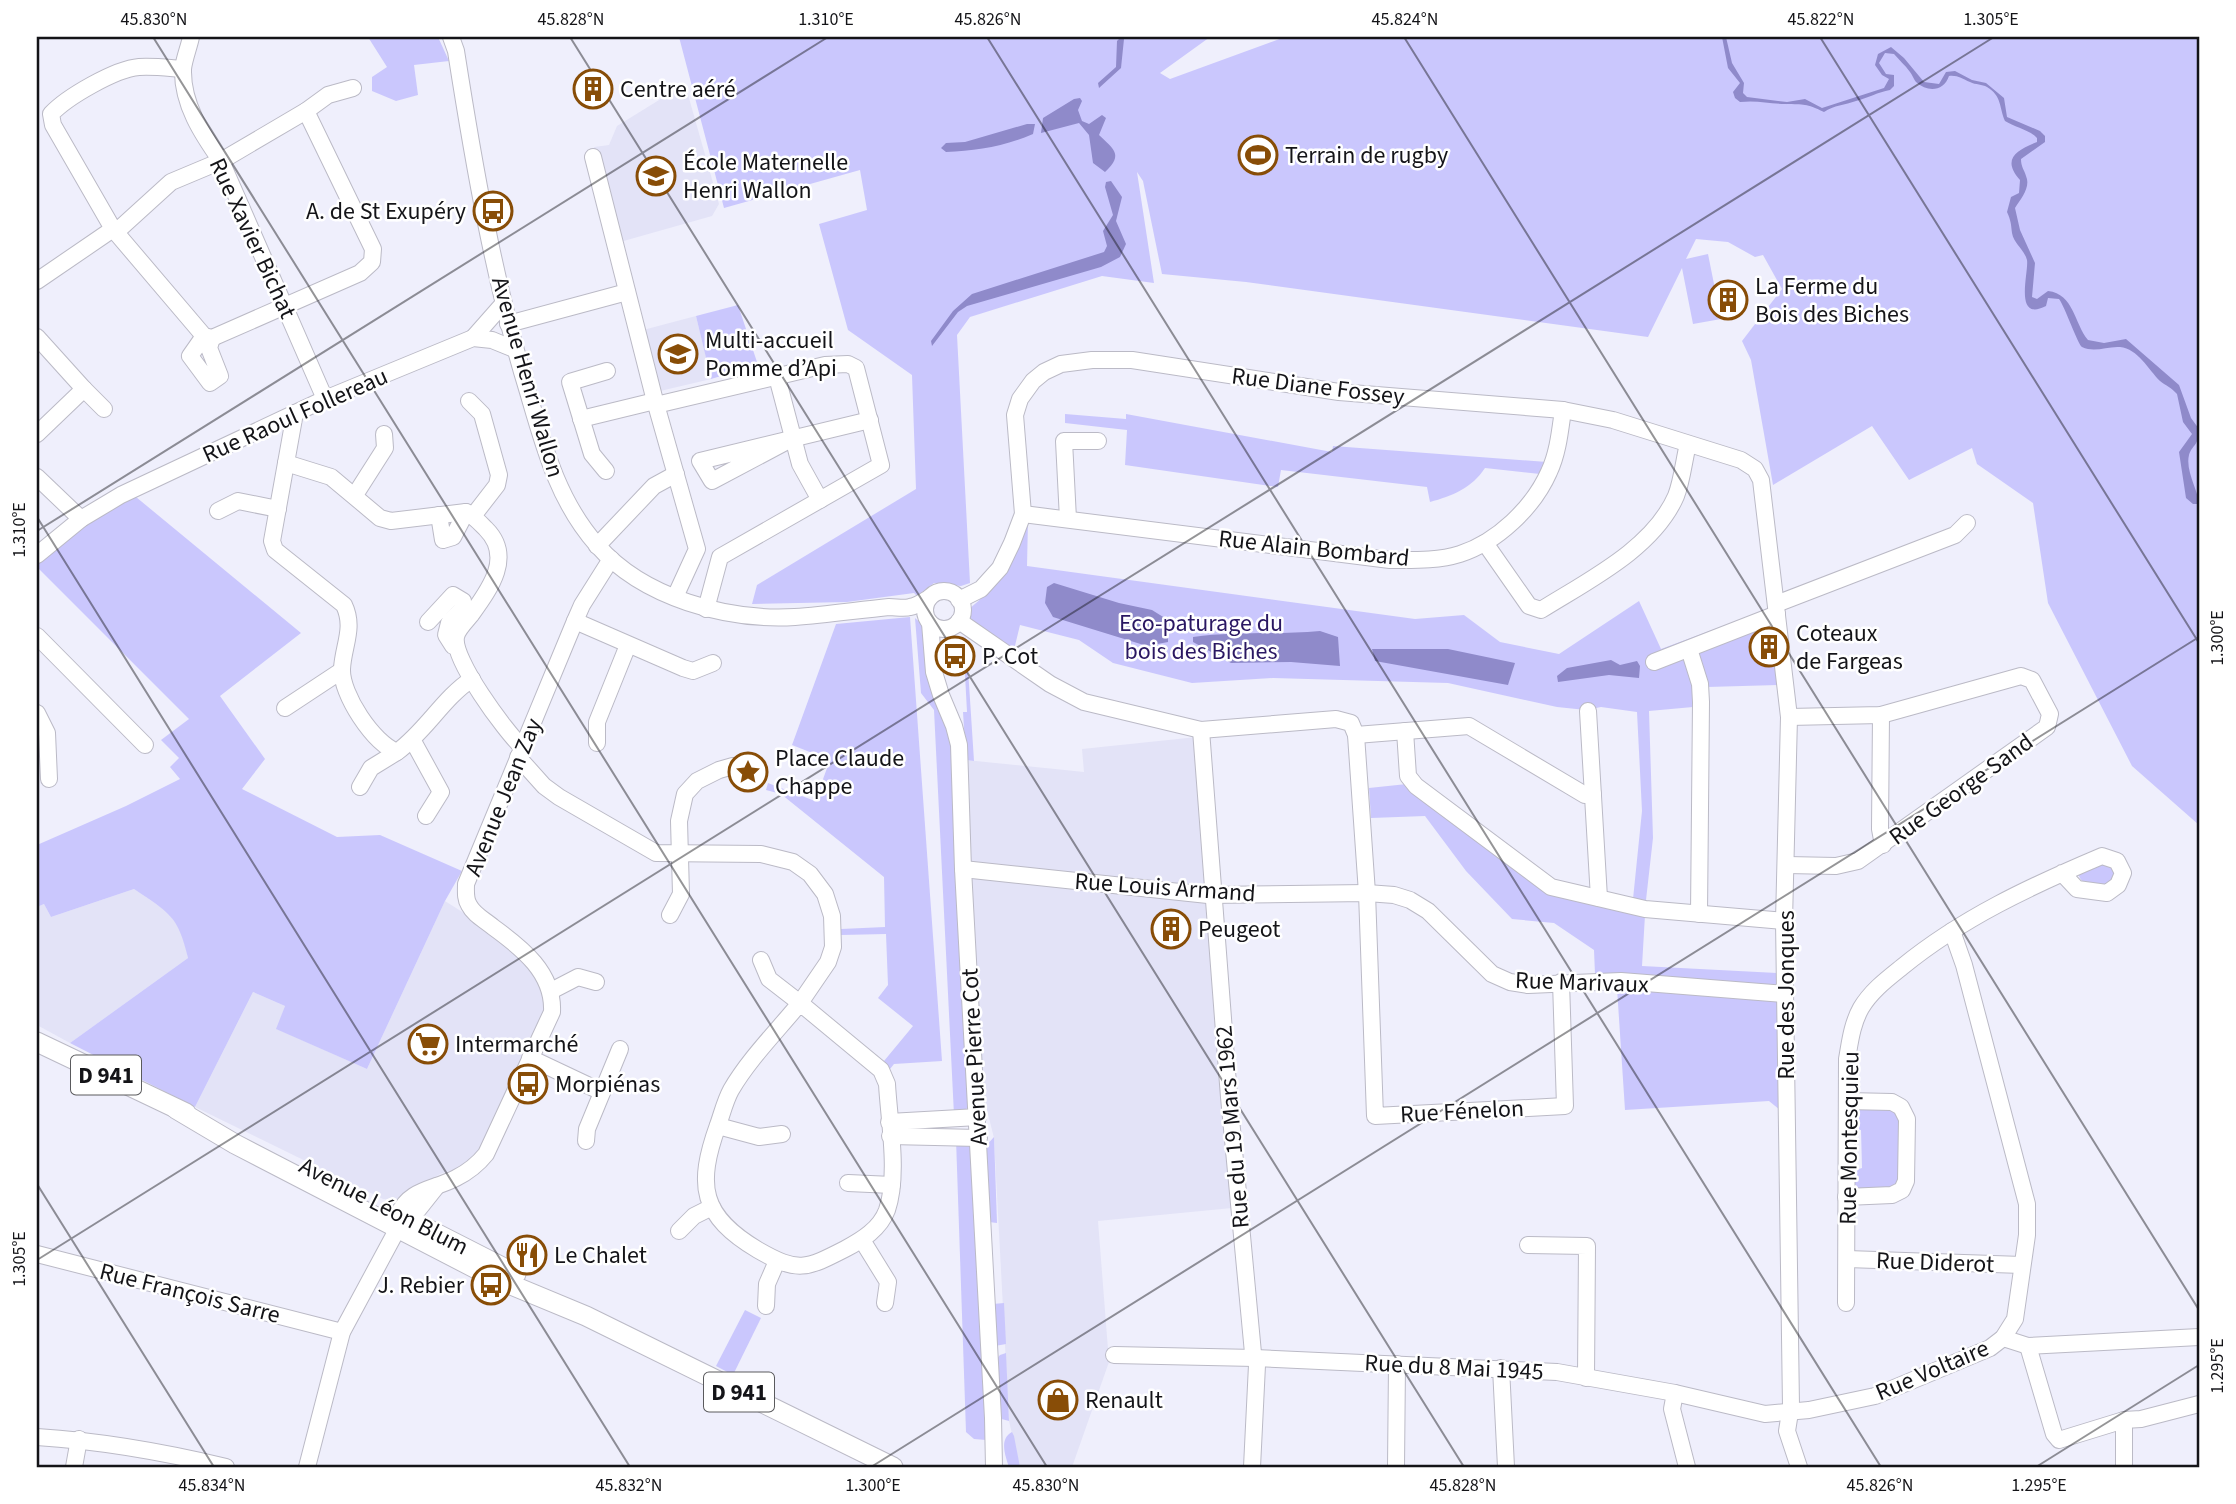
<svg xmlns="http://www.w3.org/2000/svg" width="2236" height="1504" font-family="'Source Sans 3',sans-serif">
<rect width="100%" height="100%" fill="#efeffc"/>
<!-- built -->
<g fill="#e3e3f7">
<path d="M685 84 719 204 712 216 620 242 594 147 609 145 617 126Z"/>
<path d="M696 316 711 379 660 391 643 330Z"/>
<path d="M1197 737 1221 1099 1232 1208 1098 1221 1109 1362 1072 1467H1020L1009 1421 994 1138 982 1090 966 760 1084 772 1082 749Z"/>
<path d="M134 889 168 912 182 932 188 958 70 1043 37 1025V907L44 904 51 917Z"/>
<path d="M445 901 478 922 522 957 545 988V1015L480 1149 464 1166 440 1174 394 1200 383 1199 195 1107 253 992 285 1006 277 1029 367 1069Z"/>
</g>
<!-- green -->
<g fill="#cac7fd">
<path d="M368 37H438L449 61 414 65 418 95 396 101 372 91V77L387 67Z"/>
<path d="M679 37H1210L1160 73 1170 79 1285 37H2199V825L2132 766 2048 603 2033 503 1977 464 1972 448 1909 480 1872 426 1773 485 1751 360 1742 341 1782 289 1763 255 1755 257 1728 242 1696 239 1686 259 1708 254 1721 319 1693 324 1682 268 1648 337 1246 282 1162 274 1143 181 1137 172 1154 283 1102 276 970 317 957 335 970 583 961 586 934 583 917 596 914 593 847 602 752 604 757 585 916 489 912 375 848 330 819 224 867 210 860 170 724 208Z"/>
<path d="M738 305 758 365 711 379 696 316Z"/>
<path d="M1065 414 1126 419V414L1332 452 1333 446 1547 462 1540 474 1485 468C1472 488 1452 496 1430 502L1427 487 1281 470 1278 487 1125 465 1127 430 1065 423Z"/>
<path d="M136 497 301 633 220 696 265 759 242 789 337 837 380 835 462 871 445 901 367 1069 276 1029 285 1006 253 992 195 1107 70 1043 188 958C178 915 169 913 134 889L51 917 44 904 37 907V845L126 806 180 779 170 767 179 758 161 740 189 719 37 567V564L85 523Z"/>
<path d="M1028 521 1027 566 1415 619 1464 615 1500 642 1559 654 1639 601 1661 649 1771 608 1778 685 1707 687 1693 707 1649 711 1653 838 1646 900 1633 899 1642 811 1637 712 1601 707 1586 710 1557 707 1448 683 1273 678 1192 683 1113 663 1079 640 1020 625 1013 654 974 626 968 610C1003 581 1013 563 1028 521Z"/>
<path d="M910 617 942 1061 894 1064 890 1069 884 1061 913 1026 878 998 888 985 886 934 841 935V929L885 927 884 877 781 794 766 790 768 783 815 801 830 760 792 745 836 624Z"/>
<path d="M915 618 924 626 951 734 971 1102 965 1111 954 1115 934 710 921 693Z"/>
<path d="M963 637 966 638 974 761 966 760 963 712H967Z"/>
<path d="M1407 784 1525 875 1645 915 1642 966 1777 973 1778 985 1595 974 1594 950 1554 923 1512 919 1466 871 1425 816 1371 818 1369 788Z"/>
<path d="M2111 862 2118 877 2105 887C2093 886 2081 886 2078 873L2081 869Z"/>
<path d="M1617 988 1773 996 1781 1004 1780 1110 1769 1101 1625 1110Z"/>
<path d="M1861 1106H1890L1901 1115V1180L1894 1190 1853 1191 1852 1171 1862 1168 1861 1130 1853 1129V1116Z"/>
<path d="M994 1137 997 1223 989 1222 985 1147Z"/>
<path d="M956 1139 968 1142 973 1148 986 1440 974 1439 966 1432Z"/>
<path d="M1004 1303 1006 1344 995 1346 993 1304Z"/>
<path d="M745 1310 761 1318 733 1375 716 1366Z"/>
<path d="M1006 1353 1009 1421 998 1418 994 1362 1000 1355Z"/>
<path d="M1012 1432 1014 1436 1020 1467H1009C1005 1455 999 1439 1012 1432Z"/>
</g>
<!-- water -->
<g fill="#8f8aca">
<path d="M1121 37H1128L1124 39 1121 68 1099 88 1098 83 1116 67 1117 41Z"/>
<path d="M1722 37H1726L1732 63 1744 83 1743 93 1747 97 1787 102 1805 99 1822 108 1884 88 1889 79 1882 75 1875 65 1878 54 1891 47 1904 58 1924 82 1939 84 1946 72 1955 71 1972 80 1986 83 2004 98 2007 117 2040 131 2045 136V142L2021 159C2021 167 2024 169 2026 176 2031 187 2021 199 2015 208L2020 230 2035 263 2032 297 2037 299 2048 291C2074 294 2074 323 2088 340L2104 343 2126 339 2179 385 2191 418 2199 429C2199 446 2192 445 2189 455 2185 471 2199 492 2199 504H2193L2186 498 2179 452 2192 434 2183 422 2177 394C2172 388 2165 385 2160 381 2148 369 2138 349 2120 347 2107 346 2095 353 2082 347 2078 345 2065 307 2059 299L2048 298 2046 306C2013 323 2029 272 2027 260 2024 249 2014 244 2012 233 2011 224 2011 221 2007 212L2011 197 2019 193 2020 180C2001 159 2017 150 2037 142V138C2030 130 2014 127 2005 121 1999 107 2002 96 1987 87 1982 84 1976 85 1970 82 1962 79 1958 75 1949 76 1944 91 1928 93 1916 82 1915 81 1911 73 1910 72 1905 65 1899 60 1894 54L1885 53 1879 63 1886 74 1894 75V86L1890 90C1878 92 1868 98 1856 101 1845 105 1834 105 1824 112 1805 103 1805 105 1786 104 1769 104 1758 100 1740 102L1735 98 1733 92 1740 83 1728 68Z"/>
<path d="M1080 98 1082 101 1078 110 1082 121 1089 124 1102 115 1106 118 1099 135C1112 148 1125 154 1105 172L1093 163 1089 135 1079 123 1041 133 1043 118 1074 99Z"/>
<path d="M1027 124H1035L1033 134C1005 146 976 151 946 152L941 148 946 143 965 142Z"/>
<path d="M1111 181 1122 197 1116 221 1126 244 1120 257 1101 267 967 306 958 312 932 346 931 341 953 311 972 294 1104 252 1107 246 1103 231 1113 215 1105 187 1106 182Z"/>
<path d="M1054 583 1119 603 1152 610 1168 620V642L1147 646 1053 617 1045 603 1047 587Z"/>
<path d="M1320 631 1338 637 1340 666 1291 662 1231 663 1193 642V637C1235 631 1278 635 1320 631Z"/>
<path d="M1372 649H1448L1515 663 1508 685 1375 661Z"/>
<path d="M1611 660 1620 665 1637 661 1640 666 1639 678 1609 675 1558 682 1557 676 1567 668Z"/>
</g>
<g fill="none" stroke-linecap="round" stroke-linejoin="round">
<defs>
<g id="minor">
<path d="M191 37C189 47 184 59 183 69 182 104 202 134 221 161L325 399"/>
<path d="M451 37 456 51C474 166 494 281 528 392 544 447 558 501 597 545 643 598 727 621 795 617 826 615 858 610 889 607 896 607 904 609 910 607 917 606 924 601 929 598"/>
<path d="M183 69C169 68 153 66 139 67 115 69 67 97 51 114L53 125 113 229 204 336 212 338 360 273 372 262 373 249 306 111"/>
<path d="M593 157 655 401 697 549 675 597"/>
<path d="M116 232 171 182 221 161 306 111 328 95 353 88"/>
<path d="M37 281 113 229"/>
<path d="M508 324 627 292"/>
<path d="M204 336 190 356 210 383 220 376 209 348 212 338"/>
<path d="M37 337 84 389 37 434"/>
<path d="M473 338 503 304"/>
<path d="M777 377 800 464 820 500"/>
<path d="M84 389 104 409"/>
<path d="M469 401 482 414 499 475 497 485 473 516"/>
<path d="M656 405 825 365 848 364 856 368 881 465 720 557 706 609"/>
<path d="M295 413 272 541 275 550 344 605C355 628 343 646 342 669 341 694 373 743 397 752 426 731 443 698 472 679"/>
<path d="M581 419 655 401"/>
<path d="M793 438 712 481 700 461 870 420"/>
<path d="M286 463 331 477 380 518 391 521 466 512C474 516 480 523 486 529 514 557 489 590 471 615 466 621 457 630 456 637 452 659 505 731 522 747"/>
<path d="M606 471 592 454 570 382 607 371"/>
<path d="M37 477 81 519"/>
<path d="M355 495 385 448 384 434"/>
<path d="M218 511 238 501 278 509"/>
<path d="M1023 514 1390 560C1413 560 1438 561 1460 554 1497 542 1533 508 1549 472 1558 453 1560 431 1563 410"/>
<path d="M439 515 443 540 453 537 466 512"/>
<path d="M1068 519 1064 441H1098"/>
<path d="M1485 543 1529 606 1541 610C1587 581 1653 549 1676 496 1682 481 1684 460 1688 444"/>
<path d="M597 546 654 486 676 474"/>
<path d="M37 555 81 519 121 495 325 399 473 338 492 340 514 349"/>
<circle cx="944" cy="610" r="19"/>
<path d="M959 600 981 589 1000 568 1012 543 1023 514 1015 415 1020 399 1033 381 1044 372 1061 364 1092 360H1132L1339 392 1563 410 1613 420 1741 460 1755 469 1761 480 1789 717 1784 921 1791 1406 1787 1431 1799 1467"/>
<path d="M1776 604 1955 535 1967 523"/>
<path d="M575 621 683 668 693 671 713 663"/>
<path d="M959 621 1050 684 1084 702 1201 730 1336 719 1351 723 1356 735 1367 893 1375 1116 1565 1106 1561 982"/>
<path d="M428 622 453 595 463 601V608L449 623 446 635 453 646"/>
<path d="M930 623 934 672 941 695 954 726 959 745 963 869 993 1418 994 1467"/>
<path d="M37 636 145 745"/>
<path d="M1689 649 1700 684 1701 702 1699 914"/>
<path d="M1654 662 1777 614"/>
<path d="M285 708 341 671"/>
<path d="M1588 711 1599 898"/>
<path d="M37 713 47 733 49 779"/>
<path d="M1881 715 1880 829 1883 845"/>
<path d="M1201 730 1229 1097 1253 1353 1257 1365 1252 1467"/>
<path d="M1405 731 1408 776 1416 786 1551 887 1645 909 1784 921"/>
<path d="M1356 735 1469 726 1585 795 1593 794"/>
<path d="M413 741 441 792 426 816"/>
<path d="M597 743V722L628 645"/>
<path d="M518 757 544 786 559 797 656 853 761 854 793 862 810 874 825 894 832 916 833 947 828 962 800 1003 769 979 761 960"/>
<path d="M360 787 371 768 397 752"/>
<path d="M1787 865 1836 866 1858 861 2047 727 2050 714 2032 680 2021 676 1881 715 1789 717"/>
<path d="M963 869 1208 895 1367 893 1394 895 1410 900 1428 911 1492 974 1510 982 1528 985 1621 981 1785 994"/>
<path d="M670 915 681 894 679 821 685 794 697 781 719 770 733 766 750 768"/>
<path d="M551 991 578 977 596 982"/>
<path d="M800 1003 881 1070 887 1084C889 1121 899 1175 887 1210 880 1229 862 1240 845 1249 806 1269 798 1273 758 1250 701 1216 696 1186 718 1125 722 1114 725 1101 731 1090 749 1059 777 1031 800 1003Z"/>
<path d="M530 1058 602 1092"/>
<path d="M889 1122 978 1117"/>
<path d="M718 1126 759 1137 782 1134"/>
<path d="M890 1136 979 1138"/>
<path d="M586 1141 587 1129 620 1049"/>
<path d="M848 1183 892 1185"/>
<path d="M1846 1197 1892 1195 1902 1190 1906 1181 1907 1119 1901 1107 1892 1102 1847 1101"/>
<path d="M398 1215C409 1189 433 1190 456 1178 468 1172 478 1164 486 1154L552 1012C554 973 522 948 493 927 485 920 474 915 469 905 465 899 466 891 466 884L575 621 582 605 611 559"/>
<path d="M410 1220 437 1186"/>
<path d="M679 1231 694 1216 712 1207"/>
<path d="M862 1240 888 1282 885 1303"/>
<path d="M1528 1245 1587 1246 1586 1378"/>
<path d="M37 1254 342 1332"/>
<path d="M1847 1259 2022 1265"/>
<path d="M1846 1303 1847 1059C1850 1042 1852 1024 1861 1008 1871 991 1887 979 1902 967 1962 918 2031 886 2102 856L2117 861 2123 873 2118 885 2107 893 2077 889 2062 873"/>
<path d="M766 1306 767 1284 777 1261"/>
<path d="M2003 1338 2028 1346 2199 1337"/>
<path d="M2028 1346 2054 1434 2059 1440 2124 1420 2141 1419 2199 1404"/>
<path d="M1114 1355 1255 1358 1557 1372 1675 1393 1765 1414 1809 1410 1875 1396 1990 1348 2003 1338 2015 1319 2027 1235V1204L1964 965 1952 931"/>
<path d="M1501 1368 1506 1467"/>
<path d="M1675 1393 1672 1409 1687 1467"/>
<path d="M2124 1420V1467"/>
<path d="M37 1437C100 1441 164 1452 226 1467"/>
<path d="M74 1467 79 1439"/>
<path d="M307 1467 342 1332 398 1228"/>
<path d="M1396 1467 1397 1364"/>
</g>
<g id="major">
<path d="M37 1042 186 1113"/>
<path d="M176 1109 235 1144 492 1277 586 1316 893 1467"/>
<path d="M412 1221 516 1274"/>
</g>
</defs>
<!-- minor casing -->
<use href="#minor" stroke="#bbbac6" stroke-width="18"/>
<!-- major casing -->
<use href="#major" stroke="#bbbac6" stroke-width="21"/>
<!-- minor -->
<use href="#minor" stroke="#fff" stroke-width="16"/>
<!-- major -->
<use href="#major" stroke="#fff" stroke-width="19"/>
</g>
<!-- ticks -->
<path fill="none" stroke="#141418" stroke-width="2" stroke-opacity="0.45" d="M153 37 1047 1467M570 37 1464 1467M987 37 1881 1467M1404 37 2199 1310M1820 37 2199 643M37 517 630 1467M37 531 828 37M37 1184 214 1467M37 1260 1994 37M871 1467 2199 637M2036 1467 2199 1365"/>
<!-- icons -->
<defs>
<symbol id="building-ring" viewBox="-11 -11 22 22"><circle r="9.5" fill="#fff" stroke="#884d07" stroke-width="1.5"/><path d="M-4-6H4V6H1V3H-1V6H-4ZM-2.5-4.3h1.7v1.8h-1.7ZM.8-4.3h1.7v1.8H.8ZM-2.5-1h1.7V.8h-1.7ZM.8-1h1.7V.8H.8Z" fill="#884d07"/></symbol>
<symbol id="stadium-ring" viewBox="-11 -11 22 22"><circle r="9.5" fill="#fff" stroke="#884d07" stroke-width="1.5"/><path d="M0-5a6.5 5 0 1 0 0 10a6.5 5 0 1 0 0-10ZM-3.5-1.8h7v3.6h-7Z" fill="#884d07"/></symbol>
<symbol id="school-ring" viewBox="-11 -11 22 22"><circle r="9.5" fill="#fff" stroke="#884d07" stroke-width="1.5"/><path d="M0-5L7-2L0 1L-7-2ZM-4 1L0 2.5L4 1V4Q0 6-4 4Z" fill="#884d07"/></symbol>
<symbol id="bus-ring" viewBox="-11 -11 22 22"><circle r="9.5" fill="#fff" stroke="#884d07" stroke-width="1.5"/><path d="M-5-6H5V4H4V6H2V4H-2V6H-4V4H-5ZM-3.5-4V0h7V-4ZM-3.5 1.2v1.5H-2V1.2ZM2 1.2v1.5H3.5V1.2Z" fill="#884d07"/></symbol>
<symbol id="sight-ring" viewBox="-11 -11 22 22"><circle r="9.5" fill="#fff" stroke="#884d07" stroke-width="1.5"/><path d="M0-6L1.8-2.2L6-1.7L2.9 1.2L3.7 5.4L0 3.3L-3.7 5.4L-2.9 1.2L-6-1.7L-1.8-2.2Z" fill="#884d07"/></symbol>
<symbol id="supermarket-ring" viewBox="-11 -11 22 22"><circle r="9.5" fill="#fff" stroke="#884d07" stroke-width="1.5"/><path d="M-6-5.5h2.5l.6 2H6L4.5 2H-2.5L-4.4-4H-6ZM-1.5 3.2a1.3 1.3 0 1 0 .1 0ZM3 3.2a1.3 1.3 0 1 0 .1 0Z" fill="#884d07"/></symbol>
<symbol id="restaurant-ring" viewBox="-11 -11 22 22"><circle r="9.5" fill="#fff" stroke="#884d07" stroke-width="1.5"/><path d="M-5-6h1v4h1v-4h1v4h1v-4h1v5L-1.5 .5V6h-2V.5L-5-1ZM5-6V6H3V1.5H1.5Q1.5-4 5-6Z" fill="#884d07"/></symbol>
<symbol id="shop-ring" viewBox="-11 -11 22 22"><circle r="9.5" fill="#fff" stroke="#884d07" stroke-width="1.5"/><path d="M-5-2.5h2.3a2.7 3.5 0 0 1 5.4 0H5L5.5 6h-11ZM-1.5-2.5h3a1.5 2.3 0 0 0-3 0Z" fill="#884d07"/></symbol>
</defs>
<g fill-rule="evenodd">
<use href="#building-ring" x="571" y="67" width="44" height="44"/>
<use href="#stadium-ring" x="1236" y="133" width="44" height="44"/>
<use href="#school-ring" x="634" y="154" width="44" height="44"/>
<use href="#bus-ring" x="471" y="189" width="44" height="44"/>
<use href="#building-ring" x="1706" y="278" width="44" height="44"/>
<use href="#school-ring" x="656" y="332" width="44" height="44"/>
<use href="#building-ring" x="1747" y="625" width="44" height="44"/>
<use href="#bus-ring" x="933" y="634" width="44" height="44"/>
<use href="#sight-ring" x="726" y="750" width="44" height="44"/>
<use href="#building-ring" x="1149" y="907" width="44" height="44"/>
<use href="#supermarket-ring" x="406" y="1022" width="44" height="44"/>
<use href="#bus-ring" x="506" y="1062" width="44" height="44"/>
<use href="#restaurant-ring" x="505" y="1233" width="44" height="44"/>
<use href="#bus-ring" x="469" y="1263" width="44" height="44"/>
<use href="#shop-ring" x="1036" y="1378" width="44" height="44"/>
</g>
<g text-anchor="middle" stroke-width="5" stroke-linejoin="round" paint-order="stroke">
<!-- shield labels -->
<g fill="#fff" stroke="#5a5a5d" stroke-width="2">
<rect x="71" y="1055.5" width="70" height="39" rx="5"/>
<rect x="704" y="1372.5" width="70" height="39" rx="5"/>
</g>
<g font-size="23" font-weight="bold" fill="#141418">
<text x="106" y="1083">D 941</text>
<text x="739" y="1400">D 941</text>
</g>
<!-- poi labels -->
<g font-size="24" fill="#141418" stroke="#fff" text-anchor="start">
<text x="620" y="97">Centre aéré</text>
<text x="1285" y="163">Terrain de rugby</text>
<text x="683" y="170">École Maternelle<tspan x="683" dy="28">Henri Wallon</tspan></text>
<text x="466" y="219" text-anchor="end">A. de St Exupéry</text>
<text x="1755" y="294">La Ferme du<tspan x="1755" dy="28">Bois des Biches</tspan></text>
<text x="705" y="348">Multi-accueil<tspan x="705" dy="28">Pomme d’Api</tspan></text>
<text x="1796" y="641">Coteaux<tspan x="1796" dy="28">de Fargeas</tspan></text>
<text x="982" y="664">P. Cot</text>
<text x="775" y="766">Place Claude<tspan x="775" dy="28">Chappe</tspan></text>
<text x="1198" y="937">Peugeot</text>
<text x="455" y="1052">Intermarché</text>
<text x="555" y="1092">Morpiénas</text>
<text x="554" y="1263">Le Chalet</text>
<text x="464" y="1293" text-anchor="end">J. Rebier</text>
<text x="1085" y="1408">Renault</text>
</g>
<!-- street labels -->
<g font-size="24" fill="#141418" stroke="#fff">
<text transform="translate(253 238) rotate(65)" y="8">Rue Xavier Bichat</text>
<text transform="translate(528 377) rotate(74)" y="8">Avenue Henri Wallon</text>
<text transform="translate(1318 386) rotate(7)" y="8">Rue Diane Fossey</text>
<text transform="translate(295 415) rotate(-24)" y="8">Rue Raoul Follereau</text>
<text transform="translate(1314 548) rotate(6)" y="8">Rue Alain Bombard</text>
<text transform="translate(1961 789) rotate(-36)" y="8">Rue George Sand</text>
<text transform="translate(503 797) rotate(-68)" y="8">Avenue Jean Zay</text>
<text transform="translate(1165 887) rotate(4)" y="8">Rue Louis Armand</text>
<text transform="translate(1582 982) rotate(2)" y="8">Rue Marivaux</text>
<text transform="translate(1786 995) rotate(-90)" y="8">Rue des Jonques</text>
<text transform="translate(974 1057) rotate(-93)" y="8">Avenue Pierre Cot</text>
<text transform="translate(1462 1111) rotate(-3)" y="8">Rue Fénelon</text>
<text transform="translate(1232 1127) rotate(-95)" y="8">Rue du 19 Mars 1962</text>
<text transform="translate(1849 1138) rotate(-89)" y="8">Rue Montesquieu</text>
<text transform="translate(384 1206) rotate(27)" y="8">Avenue Léon Blum</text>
<text transform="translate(1935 1262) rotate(2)" y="8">Rue Diderot</text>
<text transform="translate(190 1293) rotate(14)" y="8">Rue François Sarre</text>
<text transform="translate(1454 1367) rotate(3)" y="8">Rue du 8 Mai 1945</text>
<text transform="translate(1932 1370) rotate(-23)" y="8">Rue Voltaire</text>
</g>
<!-- park labels -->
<g font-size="24" fill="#2a1762" stroke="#fff">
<text x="1201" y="631">Eco-paturage du<tspan x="1201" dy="28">bois des Biches</tspan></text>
</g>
</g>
<!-- border -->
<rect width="2236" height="1504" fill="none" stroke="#ffffff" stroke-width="77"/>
<rect x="38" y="38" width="2160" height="1428" fill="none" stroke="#141418" stroke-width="2.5"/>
<g font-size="18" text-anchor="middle" fill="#141418">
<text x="154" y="25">45.830°N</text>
<text x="571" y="25">45.828°N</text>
<text x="826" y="25">1.310°E</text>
<text x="988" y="25">45.826°N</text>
<text x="1405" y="25">45.824°N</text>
<text x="1821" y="25">45.822°N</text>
<text x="1991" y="25">1.305°E</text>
<text transform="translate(19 530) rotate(-90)" y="6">1.310°E</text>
<text transform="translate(2217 638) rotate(-90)" y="6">1.300°E</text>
<text transform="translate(19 1259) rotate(-90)" y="6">1.305°E</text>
<text transform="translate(2217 1366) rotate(-90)" y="6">1.295°E</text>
<text x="212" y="1491">45.834°N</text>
<text x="629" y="1491">45.832°N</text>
<text x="873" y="1491">1.300°E</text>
<text x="1046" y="1491">45.830°N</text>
<text x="1463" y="1491">45.828°N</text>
<text x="1880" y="1491">45.826°N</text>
<text x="2039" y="1491">1.295°E</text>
</g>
</svg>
